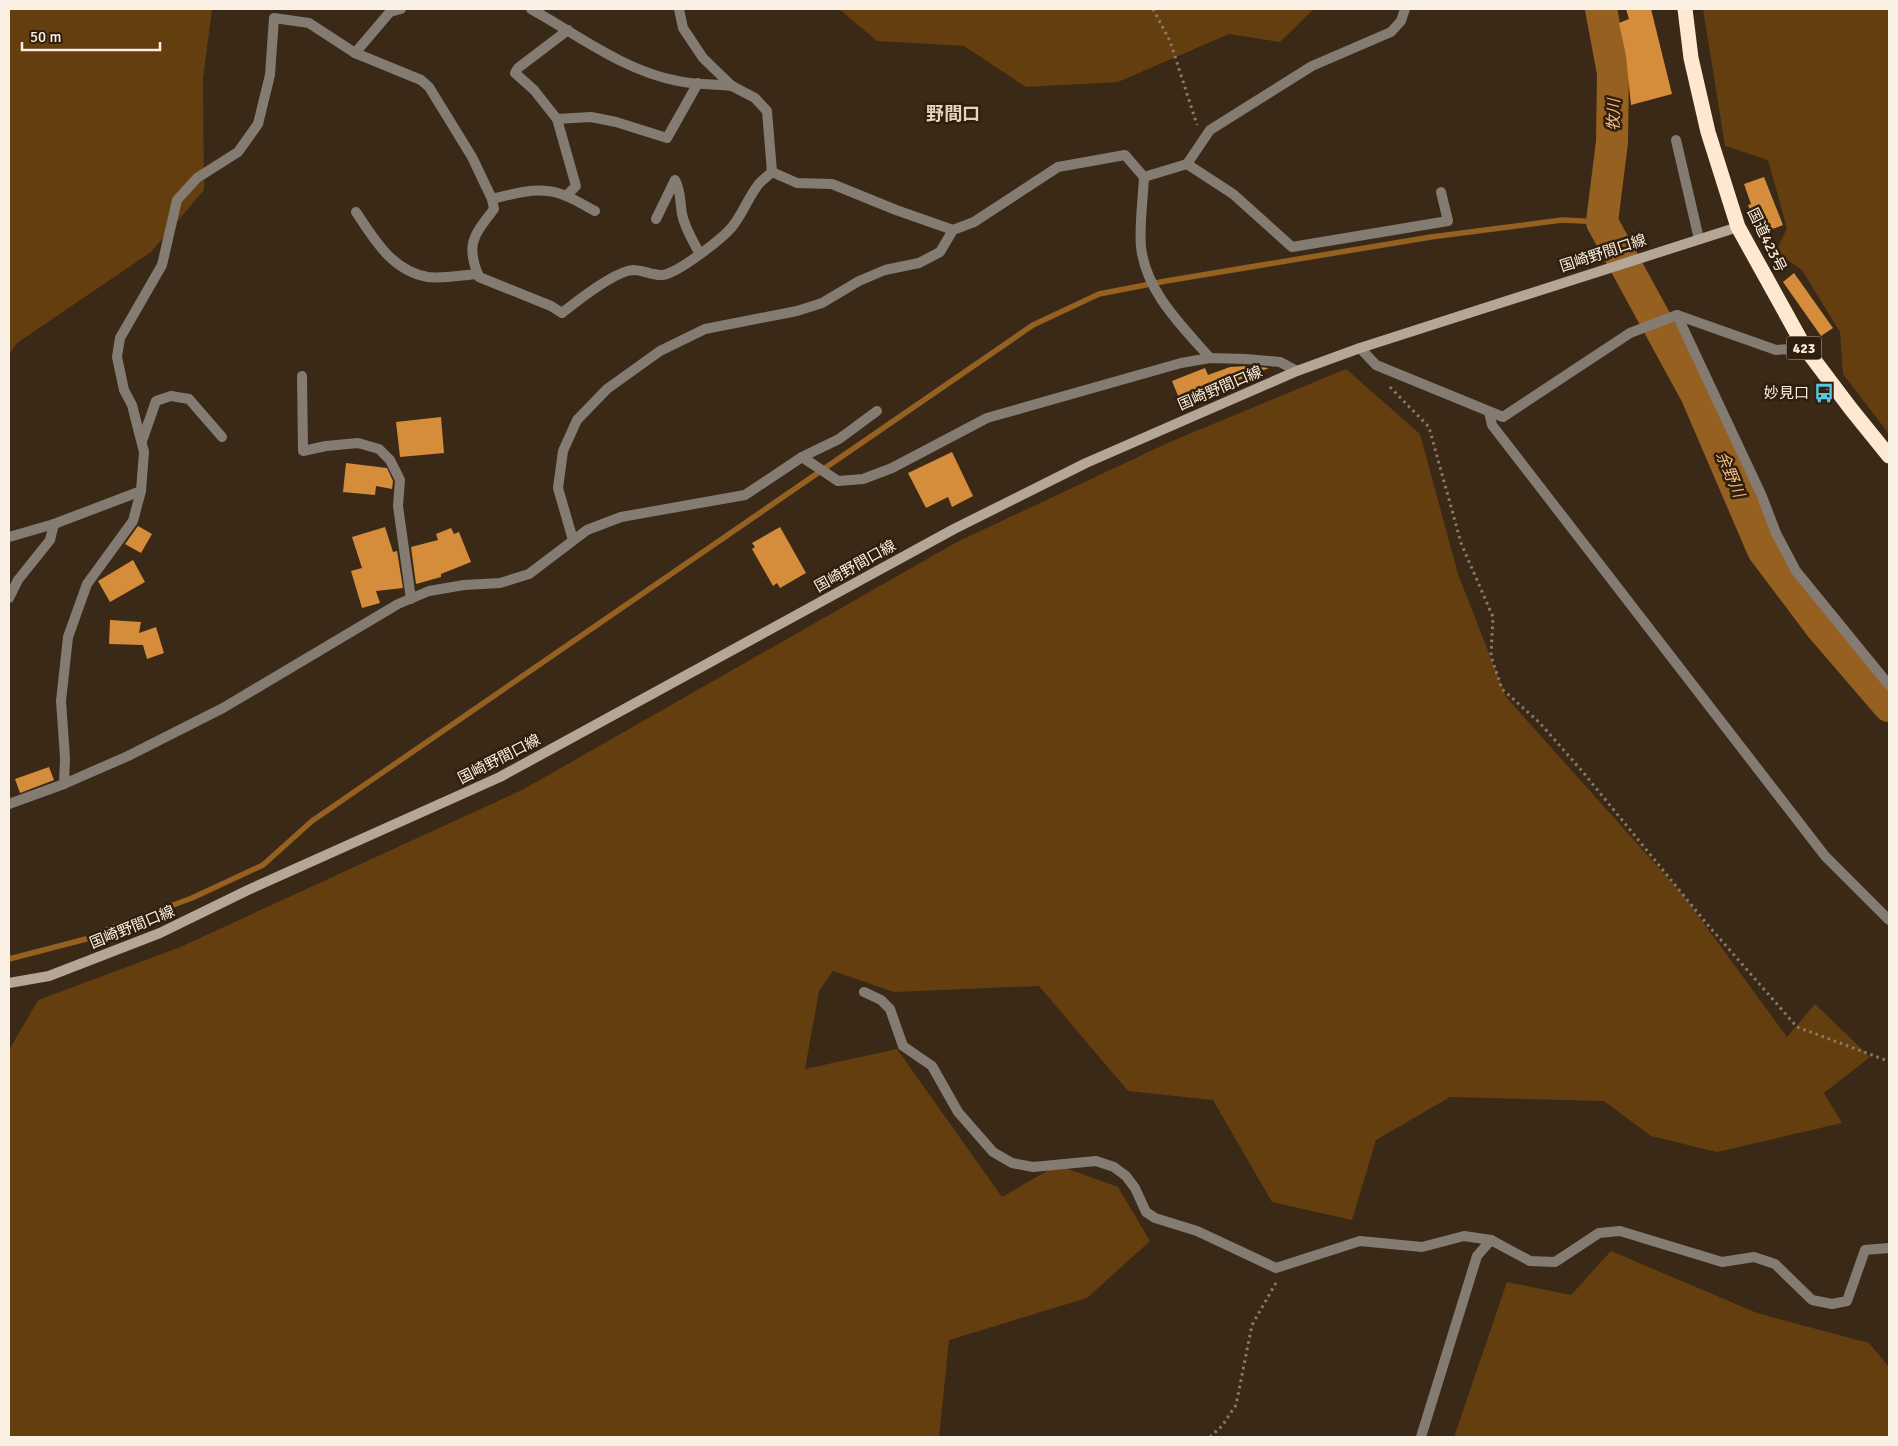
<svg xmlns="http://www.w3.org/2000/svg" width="1898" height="1446" font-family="Signika,'Noto Sans JP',sans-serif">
<rect width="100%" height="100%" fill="#3a2917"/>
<!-- green -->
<g fill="#643e0f">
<path d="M9 9H212L203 79 204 190 151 252 17 343 9 354Z"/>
<path d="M839 9H1314L1280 42 1229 34 1118 82 1026 87 964 46 877 41Z"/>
<path d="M1703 9H1889V434L1843 374 1840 332 1802 270 1776 252 1787 228 1768 160 1725 146Z"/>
<path d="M1346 369 1420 434 1458 574 1506 697 1683 895 1787 1037 1815 1004 1870 1057 1824 1093 1842 1123 1717 1152 1651 1136 1604 1101 1450 1097 1376 1140 1352 1220 1272 1202 1213 1100 1128 1091 1039 986 894 992 833 971 819 991 805 1069 897 1049 1002 1197 1057 1165 1118 1187 1150 1241 1087 1298 949 1340 939 1437H9V1050L38 1000 178 948 524 789 957 542 1172 441Z"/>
<path d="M1611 1251 1757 1313 1869 1343 1889 1367V1437H1454L1507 1282 1571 1295Z"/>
</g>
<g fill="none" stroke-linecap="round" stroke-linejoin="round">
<!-- stream -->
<path stroke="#956020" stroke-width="5.5" d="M9 959 90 938 108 929 192 898 263 865 312 821 1033 325 1099 294 1166 281 1431 237 1562 220 1602 222"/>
<!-- river -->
<path stroke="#956020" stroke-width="32" d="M1601 9 1613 73 1612 142 1602 222 1696 394 1763 550 1821 627 1889 706"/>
</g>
<!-- building -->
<g fill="#d58d3b">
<path d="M1626 9H1651L1672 94 1631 105 1626 56 1619 23 1629 19Z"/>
<path d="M1764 177 1783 225 1759 234 1748 205 1751 204 1744 184Z"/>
<path d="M1794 273 1833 328 1821 336 1783 282Z"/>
<path d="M1248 366 1269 368 1181 403 1172 381 1205 368 1208 375 1230 367Z"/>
<path d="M441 417 444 453 400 457 396 422Z"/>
<path d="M952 452 973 496 952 507 948 497 926 508 908 473Z"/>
<path d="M346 463 387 468 393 481 392 489 376 486 375 495 343 492Z"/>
<path d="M138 526 152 534 141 553 125 544Z"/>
<path d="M385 527 393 552 397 551 403 588 376 591 380 603 362 608 351 571 362 568 352 537Z"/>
<path d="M780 527 806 573 780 588 777 583 773 586 752 549 755 547 752 543Z"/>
<path d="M451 528 454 534 459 532 471 562 441 574V577L416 584 411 547 438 540 436 534Z"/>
<path d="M133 560 145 582 110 602 98 581Z"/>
<path d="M110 620 141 622 139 633 156 627 164 653 147 659 143 645 109 644Z"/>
<path d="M49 767 54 780 20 793 15 779Z"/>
</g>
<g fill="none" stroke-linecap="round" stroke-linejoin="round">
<!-- path -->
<g stroke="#897b6b" stroke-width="3" stroke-dasharray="2.5 4" stroke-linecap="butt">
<path d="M1153 9 1170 41 1197 125"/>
<path d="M1390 387 1429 427 1461 543 1493 617 1491 656 1502 689 1539 722 1582 771 1707 924 1797 1027 1888 1061"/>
<path d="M1210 1437 1222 1426 1236 1405 1252 1325 1277 1281"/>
</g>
<!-- lane -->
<path stroke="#847b72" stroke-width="10" d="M1676 140 1699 239"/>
<!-- street -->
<g stroke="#847b72" stroke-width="10">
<path d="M531 9C578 35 624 71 678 81 695 85 714 84 732 86"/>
<path d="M679 9 683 28 703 58 732 86 755 98 767 111 772 172 797 183 832 184 896 210 953 230"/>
<path d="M355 53 421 80 429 87 472 157 492 199C509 195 529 189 547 191 563 192 580 203 595 211"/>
<path d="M557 119 591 117 616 122 667 138 698 83"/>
<path d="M1187 164 1233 194 1292 247 1448 221 1441 192"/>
<path d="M1144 177 1187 164 1210 130 1312 66 1391 32 1401 21 1405 9"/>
<path d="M566 196 576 186 557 119 534 90 515 73 518 68 568 30"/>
<path d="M492 199 494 209C474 235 465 244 479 277L551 306 562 313C577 301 615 271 633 270 645 270 657 278 667 274 682 269 721 240 732 227 742 215 748 198 758 185 762 180 768 176 772 172"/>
<path d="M356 212C374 239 392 271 428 277 442 279 463 275 478 274"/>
<path d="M656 219 675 180C681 190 680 203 682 214 685 229 693 241 700 254"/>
<path d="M1677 315 1761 494 1776 533 1796 571 1889 685"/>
<path d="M1360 348 1376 365 1503 417 1630 333 1677 315 1776 350 1805 348"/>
<path d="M302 376 303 451 326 446 358 443 379 449 390 460 400 480 398 506 411 599"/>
<path d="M1489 412 1492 425 1825 856 1889 920"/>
<path d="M142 441 156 401 171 396 189 399 222 437"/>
<path d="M802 457 838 481 863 479 892 468 987 418 1181 363 1210 358 1246 359 1280 362 1297 371"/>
<path d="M54 524 141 491"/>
<path d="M9 537 54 524 50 540 18 580 9 598"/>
<path d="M573 540 558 488 563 451 577 420 607 389 660 351 705 329 797 311 822 303 859 281 885 270 919 263 940 252 953 230 974 222 1058 167 1125 155 1144 177C1143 199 1139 227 1141 247 1146 292 1182 326 1210 358"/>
<path d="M64 784 65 758 61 701 68 637 87 584 133 521 141 491 144 452 132 405 124 390 117 357 120 338 162 265 177 200 197 178 238 152 258 124 270 75 274 18 309 23 355 53 390 12 401 9"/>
<path d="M9 804 64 784 128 756 223 708 398 604 429 591 464 585 500 583 529 574 587 530 621 517 745 495 802 457 839 439 877 411"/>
<path d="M864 992 881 1000 890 1009 903 1046 932 1066 958 1112 993 1152 1012 1163 1033 1167 1096 1161 1114 1167 1126 1176 1135 1188 1146 1212 1155 1218 1197 1231 1276 1268 1360 1241 1422 1247 1464 1236 1491 1240 1530 1261 1555 1262 1599 1233 1620 1231 1722 1262 1754 1257 1775 1264 1812 1300 1832 1304 1847 1301 1865 1250 1889 1248"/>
<path d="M1421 1437 1477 1256 1491 1240"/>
</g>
<!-- secondary -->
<path stroke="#b5a798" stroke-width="10" d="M9 983 49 976 160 933 248 890 500 777 954 529 1086 463 1297 371 1360 348 1738 227"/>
<!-- highway -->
<path stroke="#ffe8d1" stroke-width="15" d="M1685 9 1691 58 1708 132 1738 227 1805 348 1851 409 1889 456"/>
</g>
<!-- icons -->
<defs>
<symbol id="bus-bare" viewBox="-9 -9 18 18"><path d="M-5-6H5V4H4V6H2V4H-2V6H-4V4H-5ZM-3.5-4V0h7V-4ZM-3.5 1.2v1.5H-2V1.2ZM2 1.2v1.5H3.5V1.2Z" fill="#58c9e4" stroke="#301f0d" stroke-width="2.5" paint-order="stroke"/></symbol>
</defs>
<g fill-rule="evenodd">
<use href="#bus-bare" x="1810" y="379" width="28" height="28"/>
</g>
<g text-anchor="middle" stroke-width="5" stroke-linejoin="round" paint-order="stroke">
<!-- shield labels -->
<rect fill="#301f0d" stroke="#beb1a4" stroke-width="1" x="1786.5" y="336.5" width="35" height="23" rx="4"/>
<g font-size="14" font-weight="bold" fill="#fbf0e4">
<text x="1804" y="353">423</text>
</g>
<!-- street labels -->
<g font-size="15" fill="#fbf0e4" stroke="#301f0d">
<text transform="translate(1767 240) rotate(64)" y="5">国道423号</text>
<text transform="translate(1603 253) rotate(-18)" y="5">国崎野間口線</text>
<text transform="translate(1220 388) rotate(-23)" y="5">国崎野間口線</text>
<text transform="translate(855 566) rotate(-29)" y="5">国崎野間口線</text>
<text transform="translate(499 759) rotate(-27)" y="5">国崎野間口線</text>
<text transform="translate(132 927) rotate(-22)" y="5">国崎野間口線</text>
</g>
<!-- poi labels -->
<g font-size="15" fill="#fbf0e4" stroke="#301f0d" text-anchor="end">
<text x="1809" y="398">妙見口</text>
</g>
<!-- water labels -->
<g font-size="16" font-style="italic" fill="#f3bc84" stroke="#301f0d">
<text transform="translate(1613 115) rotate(-89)" y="6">牧川</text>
<text transform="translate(1731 474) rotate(67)" y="6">余野川</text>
</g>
<!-- quarter labels -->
<g font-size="18" font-weight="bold" fill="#e9d2bd" stroke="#301f0d">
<text x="953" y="120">野間口</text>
</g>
</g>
<!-- border -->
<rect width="1898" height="1446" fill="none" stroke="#fbf0e4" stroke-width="20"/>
<!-- scale -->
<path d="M22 42v8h138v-8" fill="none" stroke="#fbf0e4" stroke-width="2.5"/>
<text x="30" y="42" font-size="15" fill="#fbf0e4" stroke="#301f0d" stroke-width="4" paint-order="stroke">50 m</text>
</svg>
